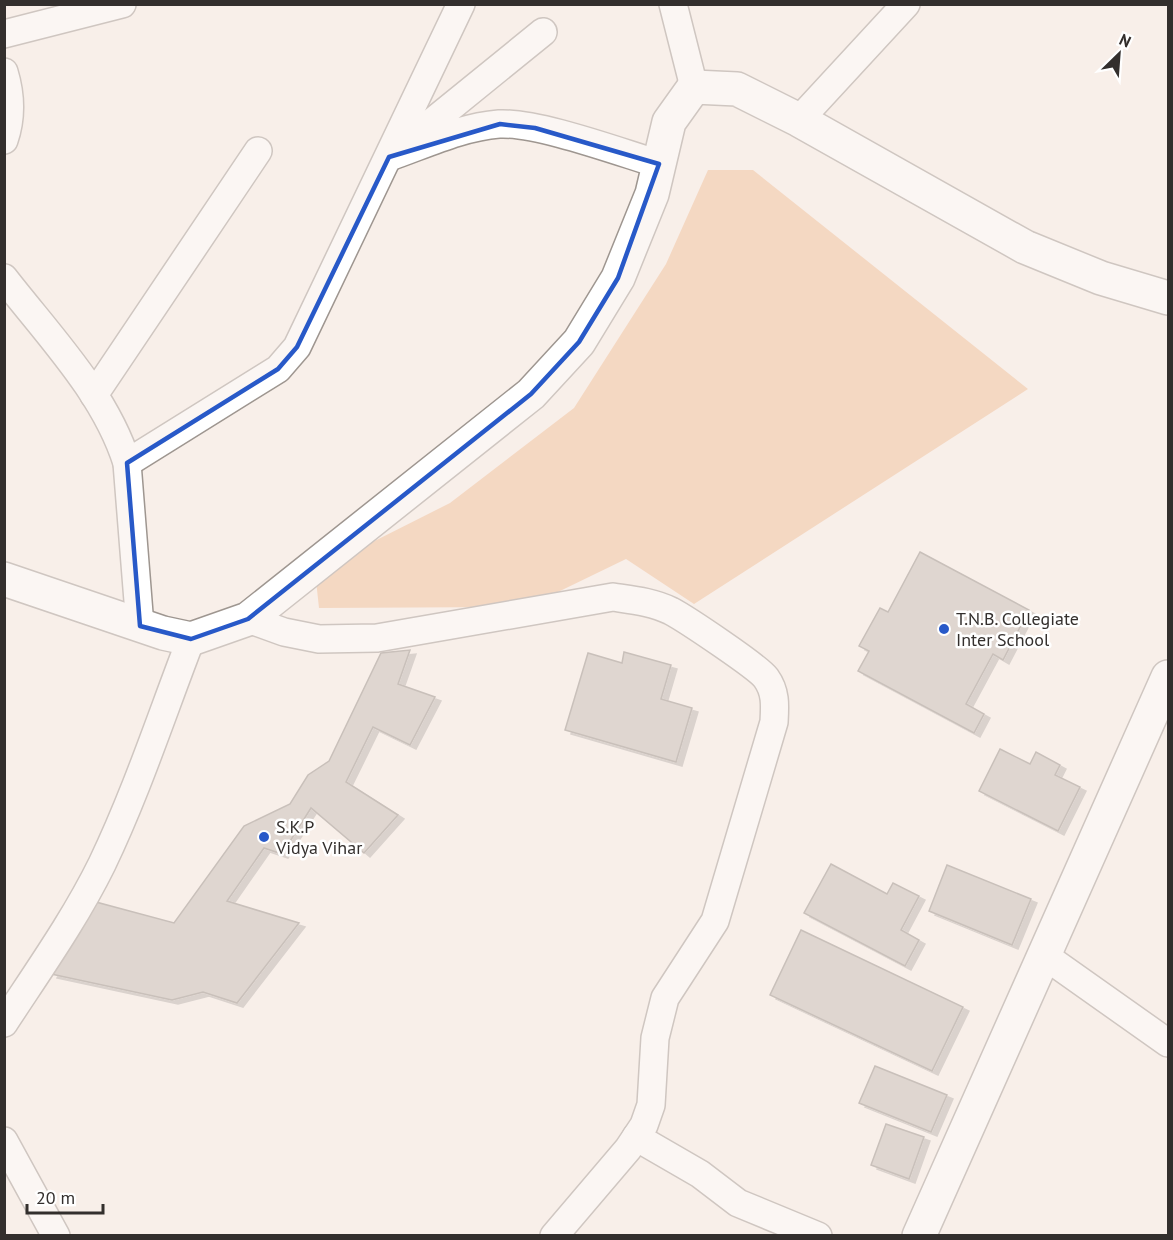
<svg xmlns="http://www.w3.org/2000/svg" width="1173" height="1240" font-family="'PT Sans',sans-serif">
<defs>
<filter id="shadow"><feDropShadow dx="6" dy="4" stdDeviation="0" flood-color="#0004"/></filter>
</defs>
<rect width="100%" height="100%" fill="#f8efe9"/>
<!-- green -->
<path fill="#f0bc93" d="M708 170H753L1028 389 694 604 626 559 527 607 319 608 315 571 450 503 574 408 666 264Z"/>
<!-- building -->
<g fill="#c0b8b1" stroke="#908882" stroke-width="1.5" filter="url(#shadow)">
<path d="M920 552 1029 610 1003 660 993 654 966 704 984 714 974 733 858 671 869 651 859 646 880 608 888 612Z"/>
<path d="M410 650 398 684 435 697 410 745 373 727 346 782 398 815 364 853 311 808 282 854 264 848 227 901 299 923 237 1003 203 992 172 1000 51 974 92 901 174 923 244 826 290 804 308 775 329 761 381 653Z"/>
<path d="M624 652 671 665 661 699 692 708 676 762 565 730 588 653 622 663Z"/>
<path d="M1000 749 1030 764 1036 752 1060 765 1055 775 1080 787 1058 831 979 791Z"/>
<path d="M831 864 887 894 893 883 919 896 901 930 919 940 905 966 804 913Z"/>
<path d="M947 865 1031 899 1012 945 929 911Z"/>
<path d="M801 930 963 1007 932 1071 770 995Z"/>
<path d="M875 1066 947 1095 931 1132 859 1103Z"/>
<path d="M886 1124 924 1137 909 1179 871 1165Z"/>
</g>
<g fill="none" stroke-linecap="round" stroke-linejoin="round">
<defs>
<g id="minor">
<path d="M673 4 694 87"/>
<path d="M543 32 389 157C424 145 461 127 499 124 538 122 619 152 659 164"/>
<path d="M4 34 122 4"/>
<path d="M4 72C11 95 12 117 4 140"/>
<path d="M799 120 906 4"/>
<path d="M4 278C49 336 105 393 127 463L140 626"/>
<path d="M94 395 258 151"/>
<path d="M127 463 278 369 297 347 461 4"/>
<path d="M248 619 284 632 319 639 377 638 613 597C633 600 653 602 671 611 686 619 758 667 766 678 776 692 775 705 774 722L715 921 665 998 655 1038 651 1105 644 1125 628 1149 554 1236"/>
<path d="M1045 956 1168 1043"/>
<path d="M4 1023C38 971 75 919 102 864 137 791 162 714 191 639"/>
<path d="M636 1137 700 1174 738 1203 818 1236"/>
<path d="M4 1141 56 1236"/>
</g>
<g id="secondary">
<path d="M4 579 163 633 191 639 248 619 531 394 579 342 618 278 652 194 669 122 694 87 737 89 799 120 1025 247 1101 278 1168 298"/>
<path d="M919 1236 1168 677"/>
</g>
</defs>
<!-- minor casing -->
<use href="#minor" stroke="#9e9690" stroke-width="30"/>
<!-- secondary casing -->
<use href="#secondary" stroke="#9e9690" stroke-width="36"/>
<!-- minor -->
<use href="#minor" stroke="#fff" stroke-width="27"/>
<!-- secondary -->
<use href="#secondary" stroke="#fff" stroke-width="33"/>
</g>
<!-- marked area -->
<path d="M0 0H1173V1240H0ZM500 124 535 128 659 164 618 278 579 342 531 394 248 619 191 639 140 626 127 463 278 369 297 347 389 157Z" fill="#f8efe9" fill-opacity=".55" fill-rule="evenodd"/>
<path fill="none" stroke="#2859c8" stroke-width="4.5" stroke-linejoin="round" d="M500 124 535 128 659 164 618 278 579 342 531 394 248 619 191 639 140 626 127 463 278 369 297 347 389 157Z"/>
<!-- markers -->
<g fill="#2859c8" stroke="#fff" stroke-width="2">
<circle cx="944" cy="629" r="6"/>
<circle cx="264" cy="837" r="6"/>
</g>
<g text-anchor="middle" stroke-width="5" stroke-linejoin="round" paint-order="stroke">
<!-- poi labels -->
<g font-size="18" fill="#332f2d" stroke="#fff" text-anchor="start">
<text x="956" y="625">T.N.B. Collegiate<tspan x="956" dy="21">Inter School</tspan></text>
<text x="276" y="833">S.K.P<tspan x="276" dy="21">Vidya Vihar</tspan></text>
</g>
</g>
<!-- border -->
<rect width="1173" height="1240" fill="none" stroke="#332f2d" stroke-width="12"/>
<!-- north arrow -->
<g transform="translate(1119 54) rotate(25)" stroke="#ffffff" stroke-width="4.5" paint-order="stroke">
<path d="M0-4.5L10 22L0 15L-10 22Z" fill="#332f2d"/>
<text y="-9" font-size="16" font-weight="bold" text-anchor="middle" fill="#332f2d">N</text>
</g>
<!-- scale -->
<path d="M27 1204v9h76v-9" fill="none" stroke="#332f2d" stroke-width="3"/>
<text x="36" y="1204" font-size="18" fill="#332f2d" stroke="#ffffff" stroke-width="4.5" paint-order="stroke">20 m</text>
</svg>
